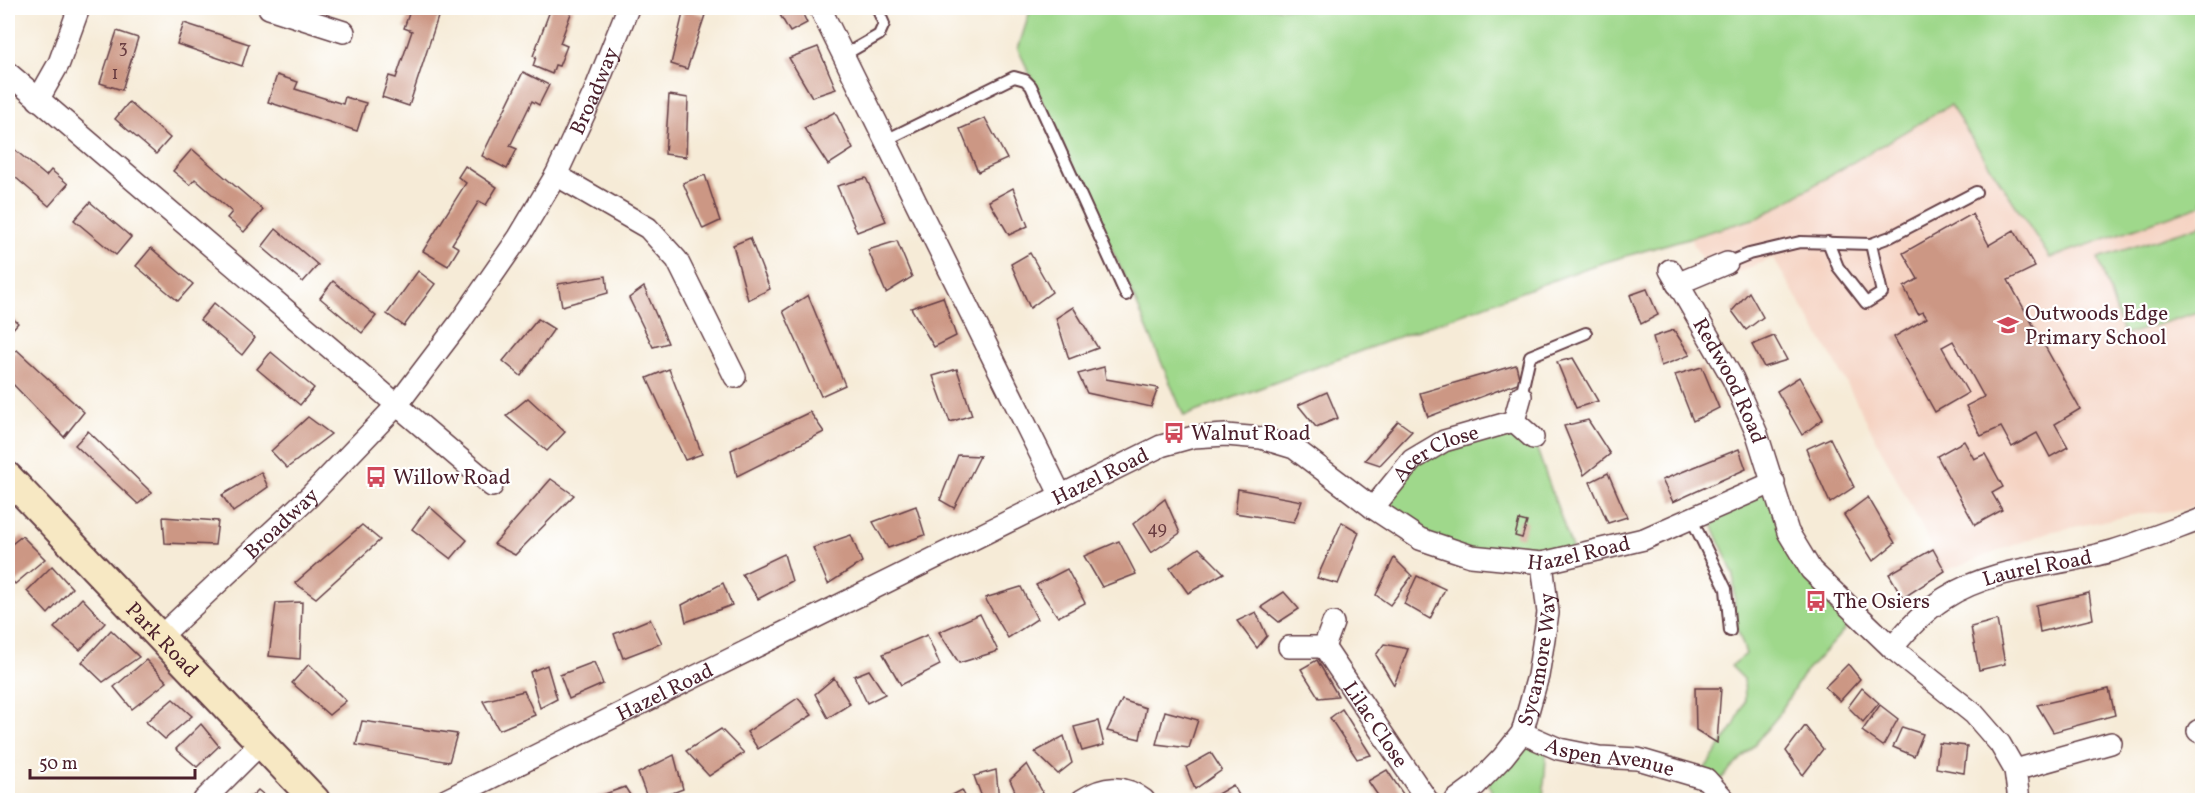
<svg xmlns="http://www.w3.org/2000/svg" width="2210" height="808" font-family="Vollkorn,serif">
<rect width="100%" height="100%" fill="#fff"/>
<filter id="ink" filterUnits="userSpaceOnUse"><feTurbulence type="fractalNoise" baseFrequency=".0167" numOctaves="2"/><feDisplacementMap in="SourceGraphic" scale="12" xChannelSelector="R" yChannelSelector="G"/><feConvolveMatrix kernelMatrix="1 2 1 2 8 2 1 2 1" color-interpolation-filters="sRGB"/></filter>
<filter id="wash" filterUnits="userSpaceOnUse"><feTurbulence type="fractalNoise" baseFrequency=".008" numOctaves="4" result="noise"/><feDisplacementMap in="SourceGraphic" scale="24" xChannelSelector="R" yChannelSelector="G"/><feGaussianBlur stdDeviation="1.35" result="paint"/><feColorMatrix in="noise" values="0 0 0 0 0 0 0 0 0 0 0 0 0 0 0 0 0 1.4 0 .05"/><feComposite in="paint" operator="in"/></filter>
<g filter="url(#wash)">
<rect width="100%" height="100%" fill="#f6ebd7"/>
<!-- built -->
<path fill="#f5d3c2" d="M1951 105 2050 258 2202 205V504L2183 510 2138 514 2049 532 1945 571 1838 367 1773 258 1713 282 1690 237 1760 217Z"/>
<!-- green -->
<g fill="#9fd88b" stroke="#747c5b" stroke-width="1.5">
<path d="M1031 8H2202V205L2050 258 1950 105 1760 217 1592 266 1184 416 1133 295 1018 49Z"/>
<path d="M2202 225V311L2124 335 2098 258Z"/>
<path d="M1514 421 1533 438 1575 557 1471 556 1373 508 1412 460Z"/>
<path d="M1774 482 1788 532 1857 616 1802 676 1778 716 1747 753 1713 787 1699 777 1734 726 1745 700 1744 679 1731 666 1746 654 1738 631 1735 615 1734 576 1707 512Z"/>
<path d="M1522 733 1547 744 1543 800H1494L1487 778Z"/>
</g>
<g id="blocks">
<!-- building -->
<g fill="#cc9784">
<path d="M411 8 438 17 409 106 382 97 389 76 396 78 412 31 404 28Z"/>
<path d="M551 8H573L560 43 567 46 559 66 555 65 552 74 533 66 536 57 533 56Z"/>
<path d="M776 8H800L807 23 790 32Z"/>
<path d="M684 9 705 15 687 69 671 64Z"/>
<path d="M184 23 249 44 242 66 177 44Z"/>
<path d="M117 31 138 38 122 90 100 83Z"/>
<path d="M818 47 836 89 812 97 789 58Z"/>
<path d="M523 72 549 85 539 105 532 101 510 146 517 149 507 169 482 156Z"/>
<path d="M277 75 298 82 295 89 343 104 345 97 366 103 357 131 268 102Z"/>
<path d="M669 95 688 98 686 157 665 154Z"/>
<path d="M129 102 170 138 156 154 115 119Z"/>
<path d="M835 112 853 149 828 165 804 128Z"/>
<path d="M985 118 1007 159 978 172 960 129Z"/>
<path d="M8 133 13 138 8 144 46 176 51 170 68 184 49 206 8 171Z"/>
<path d="M192 149 263 210 244 232 227 218 232 212 213 195 195 179 190 185 173 171Z"/>
<path d="M465 166 497 187 486 205 479 201 452 244 459 248 448 266 423 251 466 183 458 177Z"/>
<path d="M705 175 720 221 703 229 683 183Z"/>
<path d="M866 178 886 221 857 232 837 186Z"/>
<path d="M1013 188 1028 226 1009 235 989 201Z"/>
<path d="M90 202 131 237 116 255 74 220Z"/>
<path d="M1972 214 1989 245 2014 230 2035 267 2008 280 2080 409 2055 424 2068 447 2050 457 2037 433 2012 447 2001 427 1981 436 1966 406 1984 397 1953 341 1942 347 1968 393 1935 412 1894 337 1927 318 1923 312 1918 314 1904 287 1918 279 1903 253Z"/>
<path d="M276 229 318 265 303 282 262 247Z"/>
<path d="M750 238 770 289 748 300 733 245Z"/>
<path d="M897 241 912 277 886 293 868 250Z"/>
<path d="M151 248 193 284 178 301 136 266Z"/>
<path d="M1030 253 1052 292 1030 308 1011 264Z"/>
<path d="M418 271 435 284 404 326 387 314Z"/>
<path d="M606 276 608 293 562 306 558 284Z"/>
<path d="M333 281 376 316 362 333 320 298Z"/>
<path d="M644 287 668 343 653 347 629 298Z"/>
<path d="M1647 289 1658 315 1641 324 1630 295Z"/>
<path d="M1749 292 1763 317 1746 330 1732 311Z"/>
<path d="M808 295 845 385 821 396 783 311Z"/>
<path d="M943 297 956 336 934 347 911 308Z"/>
<path d="M214 303 255 338 242 355 200 320Z"/>
<path d="M1073 307 1098 348 1069 359 1056 318Z"/>
<path d="M8 314 18 323 8 334Z"/>
<path d="M538 319 554 329 521 376 503 361Z"/>
<path d="M1674 330 1690 355 1661 366 1653 337Z"/>
<path d="M1774 336 1787 360 1764 367 1752 345Z"/>
<path d="M17 350 84 412 64 437 8 379V356Z"/>
<path d="M271 352 314 388 300 405 257 369Z"/>
<path d="M1573 358 1598 401 1576 408 1557 362Z"/>
<path d="M1516 365 1520 382 1428 417 1420 393Z"/>
<path d="M1104 367 1106 379 1158 388 1151 407 1087 393 1078 374Z"/>
<path d="M1702 367 1719 408 1693 421 1675 375Z"/>
<path d="M669 369 702 454 685 460 647 378Z"/>
<path d="M957 369 972 415 950 422 933 376Z"/>
<path d="M1799 377 1823 419 1802 435 1777 391Z"/>
<path d="M1327 392 1338 418 1316 427 1298 405Z"/>
<path d="M528 398 565 432 547 451 506 416Z"/>
<path d="M810 412 824 432 737 476 731 450Z"/>
<path d="M308 417 331 434 287 468 271 451Z"/>
<path d="M1588 420 1610 454 1584 475 1564 426Z"/>
<path d="M1398 421 1412 431 1380 465 1365 460Z"/>
<path d="M88 431 152 493 138 504 75 445Z"/>
<path d="M1830 438 1854 487 1830 503 1806 449Z"/>
<path d="M1964 441 1974 459 1985 454 2003 487 1992 493 2002 510 1975 525 1937 456Z"/>
<path d="M1739 449 1746 469 1673 502 1662 480Z"/>
<path d="M958 455 980 456 954 508 940 500Z"/>
<path d="M261 472 268 487 233 512 222 495Z"/>
<path d="M1608 473 1627 517 1608 523 1590 482Z"/>
<path d="M551 479 574 495 515 555 494 544Z"/>
<path d="M1238 489 1302 501 1294 522 1235 513Z"/>
<path d="M1868 497 1895 543 1873 561 1844 515Z"/>
<path d="M1165 499 1180 533 1151 553 1133 524Z"/>
<path d="M429 506 467 540 451 559 412 529Z"/>
<path d="M916 506 925 535 888 548 873 522Z"/>
<path d="M163 517 218 521 215 545 165 543Z"/>
<path d="M1519 520 1527 522 1522 538 1515 536Z"/>
<path d="M1342 522 1359 532 1338 584 1317 578Z"/>
<path d="M362 525 380 540 316 598 295 583Z"/>
<path d="M851 535 862 562 828 584 813 548Z"/>
<path d="M22 536 45 559 15 584 8 576V547Z"/>
<path d="M1119 541 1136 574 1102 587 1084 556Z"/>
<path d="M1199 548 1224 573 1188 593 1170 568Z"/>
<path d="M1933 549 1945 571 1903 598 1889 574Z"/>
<path d="M784 554 792 581 758 599 742 574Z"/>
<path d="M1394 558 1412 576 1390 605 1376 595Z"/>
<path d="M52 566 72 588 48 614 27 591Z"/>
<path d="M1067 569 1085 603 1058 617 1036 585Z"/>
<path d="M1417 576 1445 589 1430 619 1404 604Z"/>
<path d="M723 583 732 605 686 622 682 605Z"/>
<path d="M1021 587 1037 619 1008 638 985 598Z"/>
<path d="M1284 592 1299 609 1279 622 1261 607Z"/>
<path d="M2089 593 2093 619 2040 632 2036 605Z"/>
<path d="M82 598 105 623 80 650 54 628Z"/>
<path d="M302 602 300 659 269 656 276 603Z"/>
<path d="M1256 612 1267 636 1257 648 1237 621Z"/>
<path d="M980 614 998 651 959 663 939 632Z"/>
<path d="M650 619 662 643 623 658 614 634Z"/>
<path d="M1997 620 2005 664 1979 670 1971 627Z"/>
<path d="M111 630 139 657 103 682 82 662Z"/>
<path d="M927 635 940 665 901 685 883 654Z"/>
<path d="M1384 644 1408 649 1394 685 1376 655Z"/>
<path d="M146 660 167 682 132 709 114 687Z"/>
<path d="M1317 660 1338 696 1319 698 1301 669Z"/>
<path d="M594 662 603 684 569 699 560 675Z"/>
<path d="M309 664 346 701 329 715 292 683Z"/>
<path d="M1848 664 1860 679 1840 701 1825 687Z"/>
<path d="M547 665 557 699 540 708 530 672Z"/>
<path d="M869 670 885 694 867 703 854 676Z"/>
<path d="M834 678 850 704 828 718 815 694Z"/>
<path d="M1695 688H1721L1717 743 1696 730Z"/>
<path d="M1862 688 1879 703 1863 722 1848 707Z"/>
<path d="M2109 689 2115 715 2053 732 2037 705Z"/>
<path d="M524 691 535 715 499 730 483 701Z"/>
<path d="M798 698 812 715 758 749 747 732Z"/>
<path d="M173 699 192 716 165 739 146 722Z"/>
<path d="M1122 700 1146 708 1140 739 1107 731Z"/>
<path d="M1880 705 1898 719 1883 746 1862 731Z"/>
<path d="M1342 709 1371 755 1357 759 1330 718Z"/>
<path d="M1165 711 1198 720 1189 748 1156 744Z"/>
<path d="M362 721 457 734 449 762 356 745Z"/>
<path d="M1098 721 1104 745 1082 751 1074 727Z"/>
<path d="M201 724 219 746 197 767 176 749Z"/>
<path d="M1805 726 1823 749 1803 775 1786 751Z"/>
<path d="M1902 727 1923 734 1914 756 1893 747Z"/>
<path d="M721 729 744 753 709 776 686 751Z"/>
<path d="M1064 736 1072 763 1058 774 1035 752Z"/>
<path d="M1939 743 1967 746 1964 773 1936 768Z"/>
<path d="M1211 753 1222 770 1195 789 1186 767Z"/>
<path d="M674 755 683 789 654 800H648L638 773Z"/>
<path d="M1027 764 1043 793 1030 800H1019L1010 780Z"/>
<path d="M996 770 999 800H983L974 776Z"/>
<path d="M1387 770 1405 797 1401 800H1381L1368 781Z"/>
<path d="M1233 785 1240 797 1235 800H1210L1209 799Z"/>
<path d="M625 787 633 800H588Z"/>
<path d="M258 790 270 800H248Z"/>
<path d="M962 790 967 800 945 799Z"/>
</g>
</g>
</g>
<g filter="url(#ink)">
<use href="#blocks" fill-opacity="0" stroke="#643e45" stroke-width="1.5"/>
<g fill="none" stroke-linecap="round" stroke-linejoin="round">
<defs>
<g id="lane">
<path d="M844 55 879 35 884 24 877 8"/>
<path d="M886 140 1014 77 1025 80 1031 86 1126 295"/>
<path d="M1828 242 1838 267 1866 303 1882 293 1871 244"/>
<path d="M1727 263 1749 254 1800 242 1871 244 1890 237 1976 192"/>
<path d="M1521 396 1530 356 1586 333"/>
<path d="M1691 518 1726 589 1730 631"/>
</g>
<g id="street">
<path d="M269 8 344 32"/>
<path d="M820 8 1061 496"/>
<path d="M8 73 492 486"/>
<path d="M38 100 59 63 79 8"/>
<path d="M556 175 648 228 677 260 735 377"/>
<path id="s1" d="M1670 270 1733 379 1757 434 1788 532 1811 570 1892 648 1974 714 2000 744 2015 770 2019 800"/>
<path d="M1677 284 1727 263"/>
<path d="M1521 396 1514 421 1533 438"/>
<path id="s2" d="M1373 508 1412 460 1444 441 1514 421"/>
<path id="s3" d="M160 637 309 497 397 405 460 322 519 237 556 175 594 93 628 8"/>
<path d="M1289 647H1324L1333 623"/>
<path id="s4" d="M1324 647 1427 800"/>
<path id="s5" d="M1892 648C1908 629 1924 611 1945 598 1995 566 2056 567 2112 551 2142 542 2172 530 2202 519"/>
<path d="M2198 731 2202 729"/>
<path id="s6" d="M1522 733 1559 749 1599 757 1638 759 1706 779 1725 800"/>
<path d="M2015 770 2111 743"/>
<path d="M204 800 261 743"/>
<path id="s7" d="M446 800 1161 446 1193 437 1226 435 1261 438 1294 448 1373 508 1420 539 1471 556 1542 563 1644 539 1774 482"/>
<path d="M1082 800C1104 786 1123 784 1144 800"/>
<path id="s8" d="M1456 800 1475 786 1503 757 1522 733 1538 676 1548 613 1542 563"/>
</g>
<g id="secondary">
<path id="s9" d="M8 477 315 800"/>
</g>
</defs>
<!-- lane casing -->
<use href="#lane" stroke="#643e45" stroke-width="14"/>
<!-- street casing -->
<use href="#street" stroke="#643e45" stroke-width="24"/>
<!-- secondary casing -->
<use href="#secondary" stroke="#643e45" stroke-width="32"/>
<!-- lane -->
<use href="#lane" stroke="#fff" stroke-width="10"/>
<!-- street -->
<use href="#street" stroke="#fff" stroke-width="21"/>
<!-- secondary -->
<use href="#secondary" stroke="#f7e8c3" stroke-width="28"/>
</g>
</g>
<!-- icons -->
<defs>
<symbol id="school-bare" viewBox="-9 -9 18 18"><path d="M0-5L7-2L0 1L-7-2ZM-4 1L0 2.5L4 1V4Q0 6-4 4Z" fill="#d1495b" stroke="#fff" stroke-width="2.5" paint-order="stroke"/></symbol>
<symbol id="bus-bare" viewBox="-9 -9 18 18"><path d="M-5-6H5V4H4V6H2V4H-2V6H-4V4H-5ZM-3.5-4V0h7V-4ZM-3.5 1.2v1.5H-2V1.2ZM2 1.2v1.5H3.5V1.2Z" fill="#d1495b" stroke="#fff" stroke-width="2.5" paint-order="stroke"/></symbol>
</defs>
<g fill-rule="evenodd">
<use href="#school-bare" x="1993" y="310" width="30" height="30"/>
<use href="#bus-bare" x="1159" y="418" width="30" height="30"/>
<use href="#bus-bare" x="361" y="462" width="30" height="30"/>
<use href="#bus-bare" x="1801" y="586" width="30" height="30"/>
</g>
<g text-anchor="middle" stroke-width="4.5" stroke-linejoin="round" paint-order="stroke">
<!-- number labels -->
<g font-size="18" fill="#6a3d41">
<text x="123" y="53">3</text>
<text x="115" y="79">1</text>
<text x="1157" y="534">49</text>
</g>
<!-- street labels -->
<g font-size="21" fill="#4a1f2b" stroke="#fff">
<text dy="7" stroke="none"><textPath href="#s3" startOffset="704">Broadway</textPath></text>
<text dy="7" stroke="none"><textPath href="#s1" startOffset="126">Redwood Road</textPath></text>
<text dy="7" stroke="none"><textPath href="#s2" startOffset="86">Acer Close</textPath></text>
<text dy="7" stroke="none"><textPath href="#s7" startOffset="730">Hazel Road</textPath></text>
<text dy="7" stroke="none"><textPath href="#s3" startOffset="166">Broadway</textPath></text>
<text dy="7" stroke="none"><textPath href="#s7" startOffset="1252">Hazel Road</textPath></text>
<text dy="7" stroke="none"><textPath href="#s5" startOffset="171">Laurel Road</textPath></text>
<text dy="7" stroke="none"><textPath href="#s9" startOffset="224">Park Road</textPath></text>
<text dy="7" stroke="none"><textPath href="#s8" startOffset="170">Sycamore Way</textPath></text>
<text dy="7" stroke="none"><textPath href="#s7" startOffset="244">Hazel Road</textPath></text>
<text dy="7" stroke="none"><textPath href="#s4" startOffset="93">Lilac Close</textPath></text>
<text dy="7" stroke="none"><textPath href="#s6" startOffset="92">Aspen Avenue</textPath></text>
</g>
<!-- poi labels -->
<g font-size="21" fill="#4a1f2b" stroke="#fff" text-anchor="start">
<text x="2025" y="320">Outwoods Edge<tspan x="2025" dy="24">Primary School</tspan></text>
<text x="1191" y="440">Walnut Road</text>
<text x="393" y="484">Willow Road</text>
<text x="1833" y="608">The Osiers</text>
</g>
</g>
<!-- margin -->
<rect width="2210" height="808" fill="none" stroke="#fff" stroke-width="30"/>
<!-- scale -->
<path d="M30 769v9h165v-9" fill="none" stroke="#4a1f2b" stroke-width="3"/>
<text x="39" y="769" font-size="18" fill="#4a1f2b" stroke="#ffffff" stroke-width="4.5" paint-order="stroke">50 m</text>
</svg>
